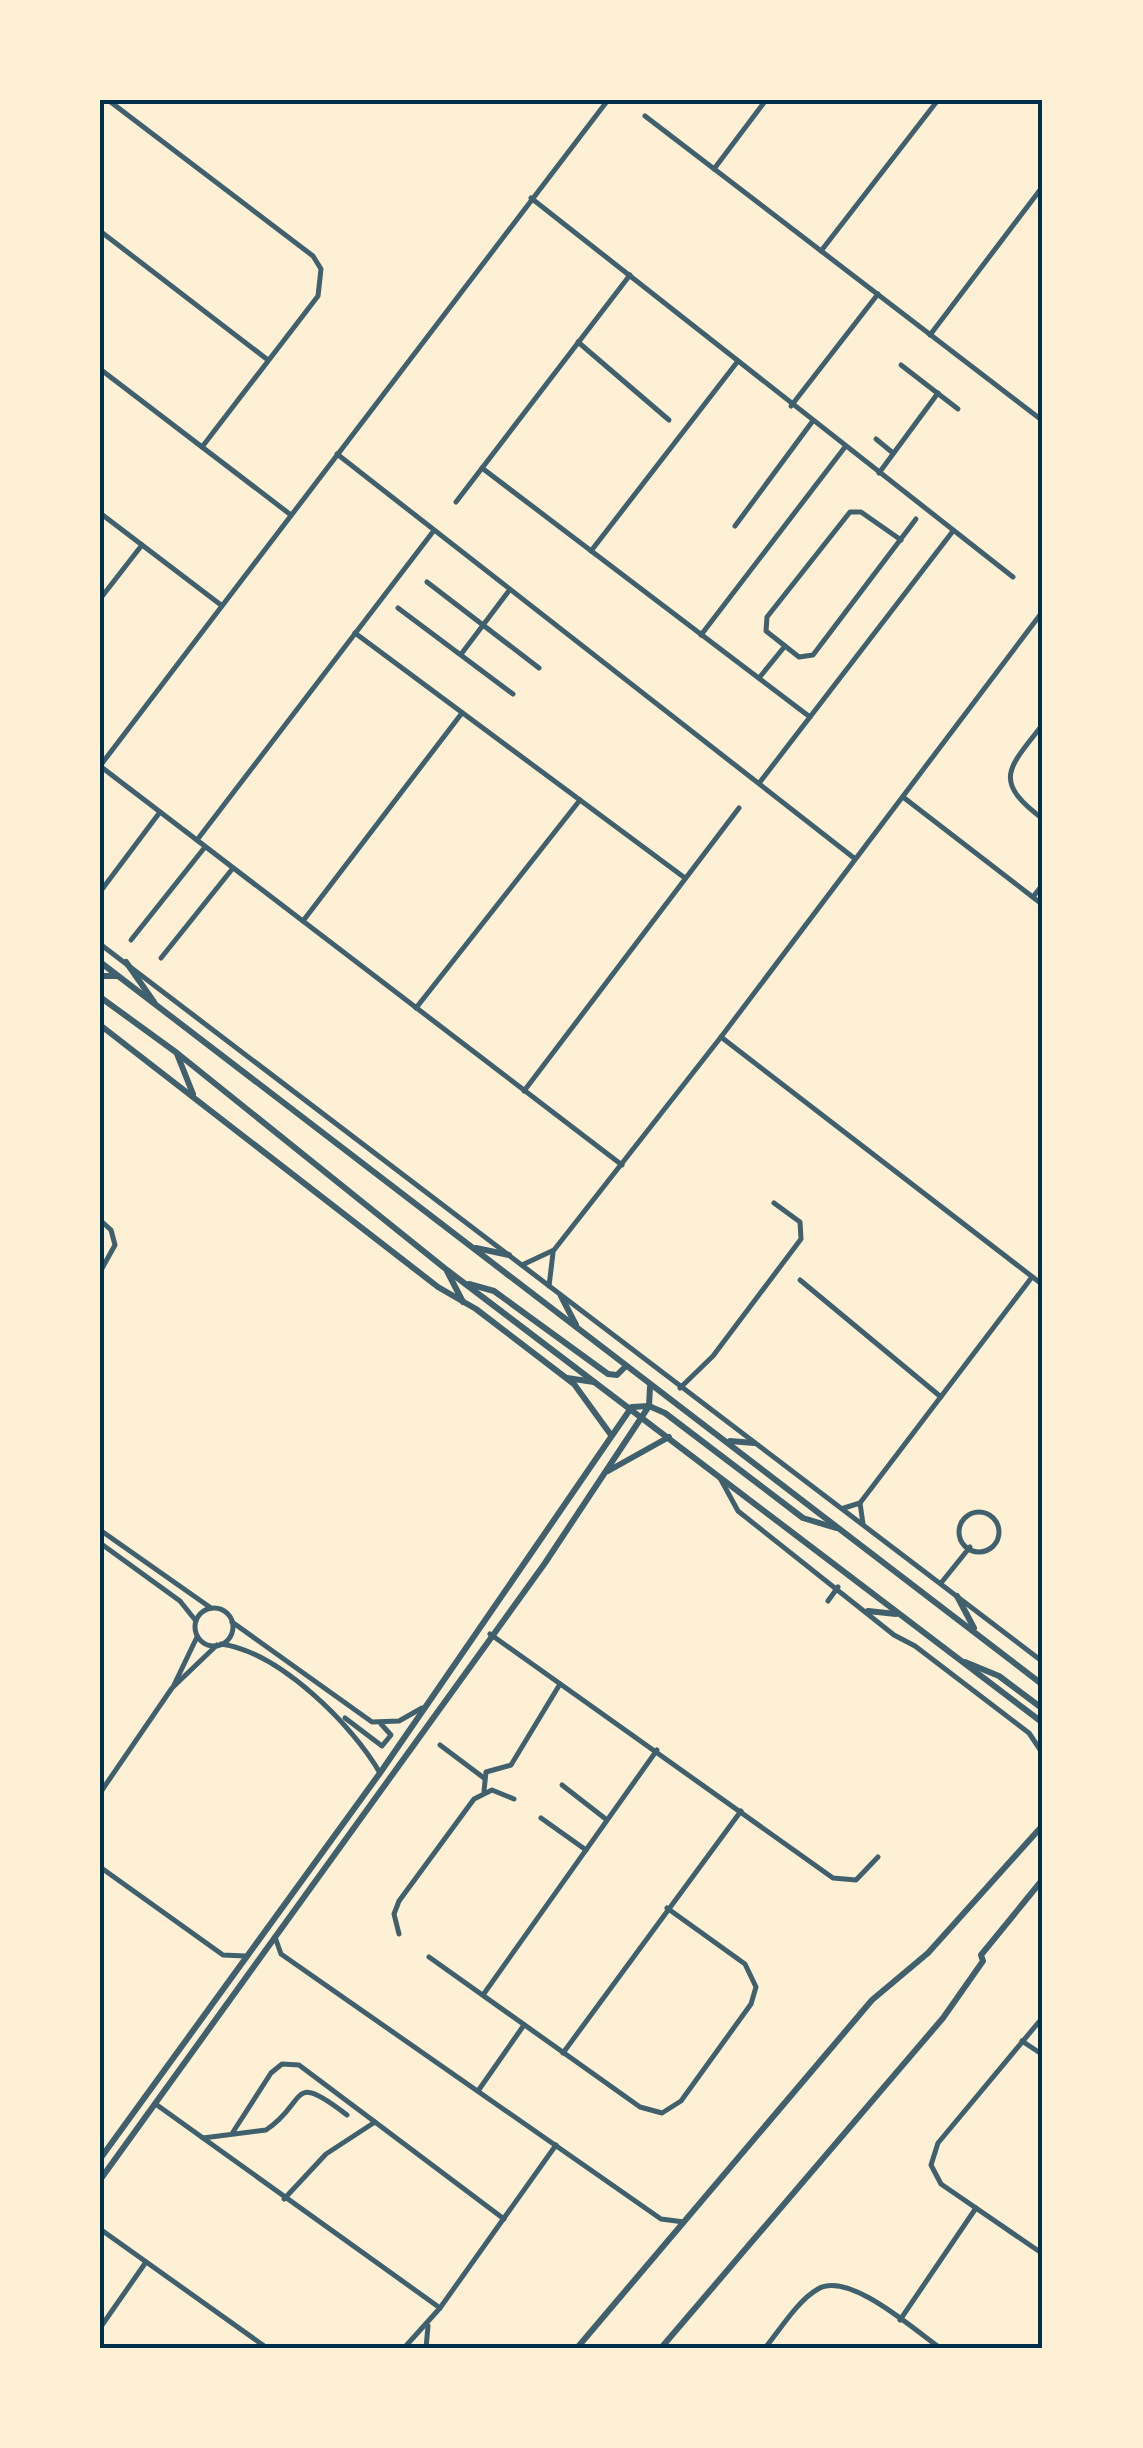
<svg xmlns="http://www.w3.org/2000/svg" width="1143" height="2448" font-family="Cabin,sans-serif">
<rect width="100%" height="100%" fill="#fdf0d5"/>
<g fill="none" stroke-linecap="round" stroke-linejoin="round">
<!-- minor -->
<g stroke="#3f606c" stroke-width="5">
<path d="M108 100 313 256 321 269 318 296 202 447"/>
<path d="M645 116 1043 421"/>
<path d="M714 169 766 100"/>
<path d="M531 198 1013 577"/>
<path d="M100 231 268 360"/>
<path d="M821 251 938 100"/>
<path d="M930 335 1043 186"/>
<path d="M578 342 669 420"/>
<path d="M901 365 958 409"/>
<path d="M100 369 291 515"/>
<path d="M791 406 878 294"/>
<path d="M876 439 893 453"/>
<path d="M337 454 854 858"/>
<path d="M482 468 810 717"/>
<path d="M879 473 938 393"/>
<path d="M456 502 630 275"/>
<path d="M100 513 221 605"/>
<path d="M735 526 812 422"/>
<path d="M901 540 861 512H850L767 617 766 631 799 657 813 655 916 519"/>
<path d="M591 551 738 361"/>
<path d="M427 582 539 668"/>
<path d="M100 599 142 545"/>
<path d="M398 608 513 694"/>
<path d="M355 633 685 878"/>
<path d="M701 635 845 447"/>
<path d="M462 653 508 592"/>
<path d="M759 678 785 646"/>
<path d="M1043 724C1009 768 991 780 1043 819"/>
<path d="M100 766 608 100"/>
<path d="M100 766 622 1165"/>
<path d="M760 782 953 531"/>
<path d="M903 797 1043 905"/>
<path d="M197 840 432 533"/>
<path d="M100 892 160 812"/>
<path d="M1033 897 1043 884"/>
<path d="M303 921 462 713"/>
<path d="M131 940 205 847"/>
<path d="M100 944 1043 1662"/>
<path d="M161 958 233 868"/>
<path d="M416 1008 580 800"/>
<path d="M721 1037 1043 1285"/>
<path d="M524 1091 739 808"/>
<path d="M100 1220 111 1230 115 1245 100 1272"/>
<path d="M522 1265 554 1250 721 1037 1043 611"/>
<path d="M800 1280 941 1397"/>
<path d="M549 1286 553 1253"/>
<path d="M680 1388 713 1356 801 1239 800 1222 774 1203"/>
<path d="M720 1478 738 1511 894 1635 915 1646 1029 1733 1043 1754"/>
<path d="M860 1503 863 1524"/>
<path d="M844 1508 860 1503 1032 1277"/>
<circle cx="979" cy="1532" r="20"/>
<path d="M100 1530 211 1608"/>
<path d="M100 1543 180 1601 196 1621"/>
<path d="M941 1583 970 1547"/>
<path d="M828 1601 838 1587"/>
<circle cx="214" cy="1627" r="19"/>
<path d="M232 1622 372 1722 399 1721 422 1708"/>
<path d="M490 1634 833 1878 856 1880 878 1857"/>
<path d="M221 1644C279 1652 352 1724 380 1773"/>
<path d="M174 1685 197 1637"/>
<path d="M345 1718 382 1746 391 1735 381 1724"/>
<path d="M440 1745 484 1778"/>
<path d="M562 1785 607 1820"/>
<path d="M484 1791 486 1772 511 1765 560 1684"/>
<path d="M100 1793 172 1688 217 1645"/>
<path d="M541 1818 586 1850"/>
<path d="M100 1867 223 1955 245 1956"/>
<path d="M399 1934 394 1914 399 1901 474 1799 492 1790 514 1799"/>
<path d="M275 1937 281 1954 661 2219 684 2222"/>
<path d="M429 1957 640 2107 662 2113 681 2101 751 2004 756 1987 745 1964 667 1908"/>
<path d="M483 1995 657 1750"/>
<path d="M1043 2017 938 2143 931 2165 941 2184 1043 2254"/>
<path d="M1022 2041 1043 2055"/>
<path d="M563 2053 741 1811"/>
<path d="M478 2091 524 2025"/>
<path d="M157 2105 203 2138 266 2130C308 2103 288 2069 347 2115"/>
<path d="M233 2132 271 2073 282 2064 299 2065 375 2122"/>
<path d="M203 2138 440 2308"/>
<path d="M284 2199 326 2154 375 2122 504 2219"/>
<path d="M100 2229 267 2348"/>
<path d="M900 2320 976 2208"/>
<path d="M100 2328 146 2262"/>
<path d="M404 2348 440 2308 556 2145"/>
<path d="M426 2348 428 2326"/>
<path d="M765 2348C780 2330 797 2301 818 2289 849 2271 913 2329 940 2348"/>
</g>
<!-- tertiary -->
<g stroke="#3f606c" stroke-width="6">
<path d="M100 962 1043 1685"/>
<path d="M126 962 154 1002"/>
<path d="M100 976H117"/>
<path d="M100 997 177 1053 447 1270 1043 1723"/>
<path d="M100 1025 438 1287 476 1309 574 1384 611 1435"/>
<path d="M177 1054 193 1094"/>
<path d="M476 1248 509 1255"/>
<path d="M447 1271 463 1302"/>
<path d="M469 1284 494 1291 608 1374 617 1375 626 1366"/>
<path d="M561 1296 576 1325"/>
<path d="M567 1378 594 1382"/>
<path d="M632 1407 649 1406 665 1413 803 1518 836 1528"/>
<path d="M730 1441 754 1443"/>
<path d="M608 1471 669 1437"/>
<path d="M957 1596 974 1628"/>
<path d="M868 1611 896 1614"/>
<path d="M965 1662 999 1676 1043 1709"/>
<path d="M100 2159 380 1773 631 1408"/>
<path d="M100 2180 545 1563 649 1406 650 1387"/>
<path d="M577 2348 872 2000 928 1953 1043 1825"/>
<path d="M661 2348 943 2018 983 1961 981 1955 1043 1879"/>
</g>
</g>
<!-- border -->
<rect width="1143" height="2448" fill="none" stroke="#fdf0d5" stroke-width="205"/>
<rect x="102" y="102" width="938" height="2244" fill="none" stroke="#003049" stroke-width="4"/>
</svg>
